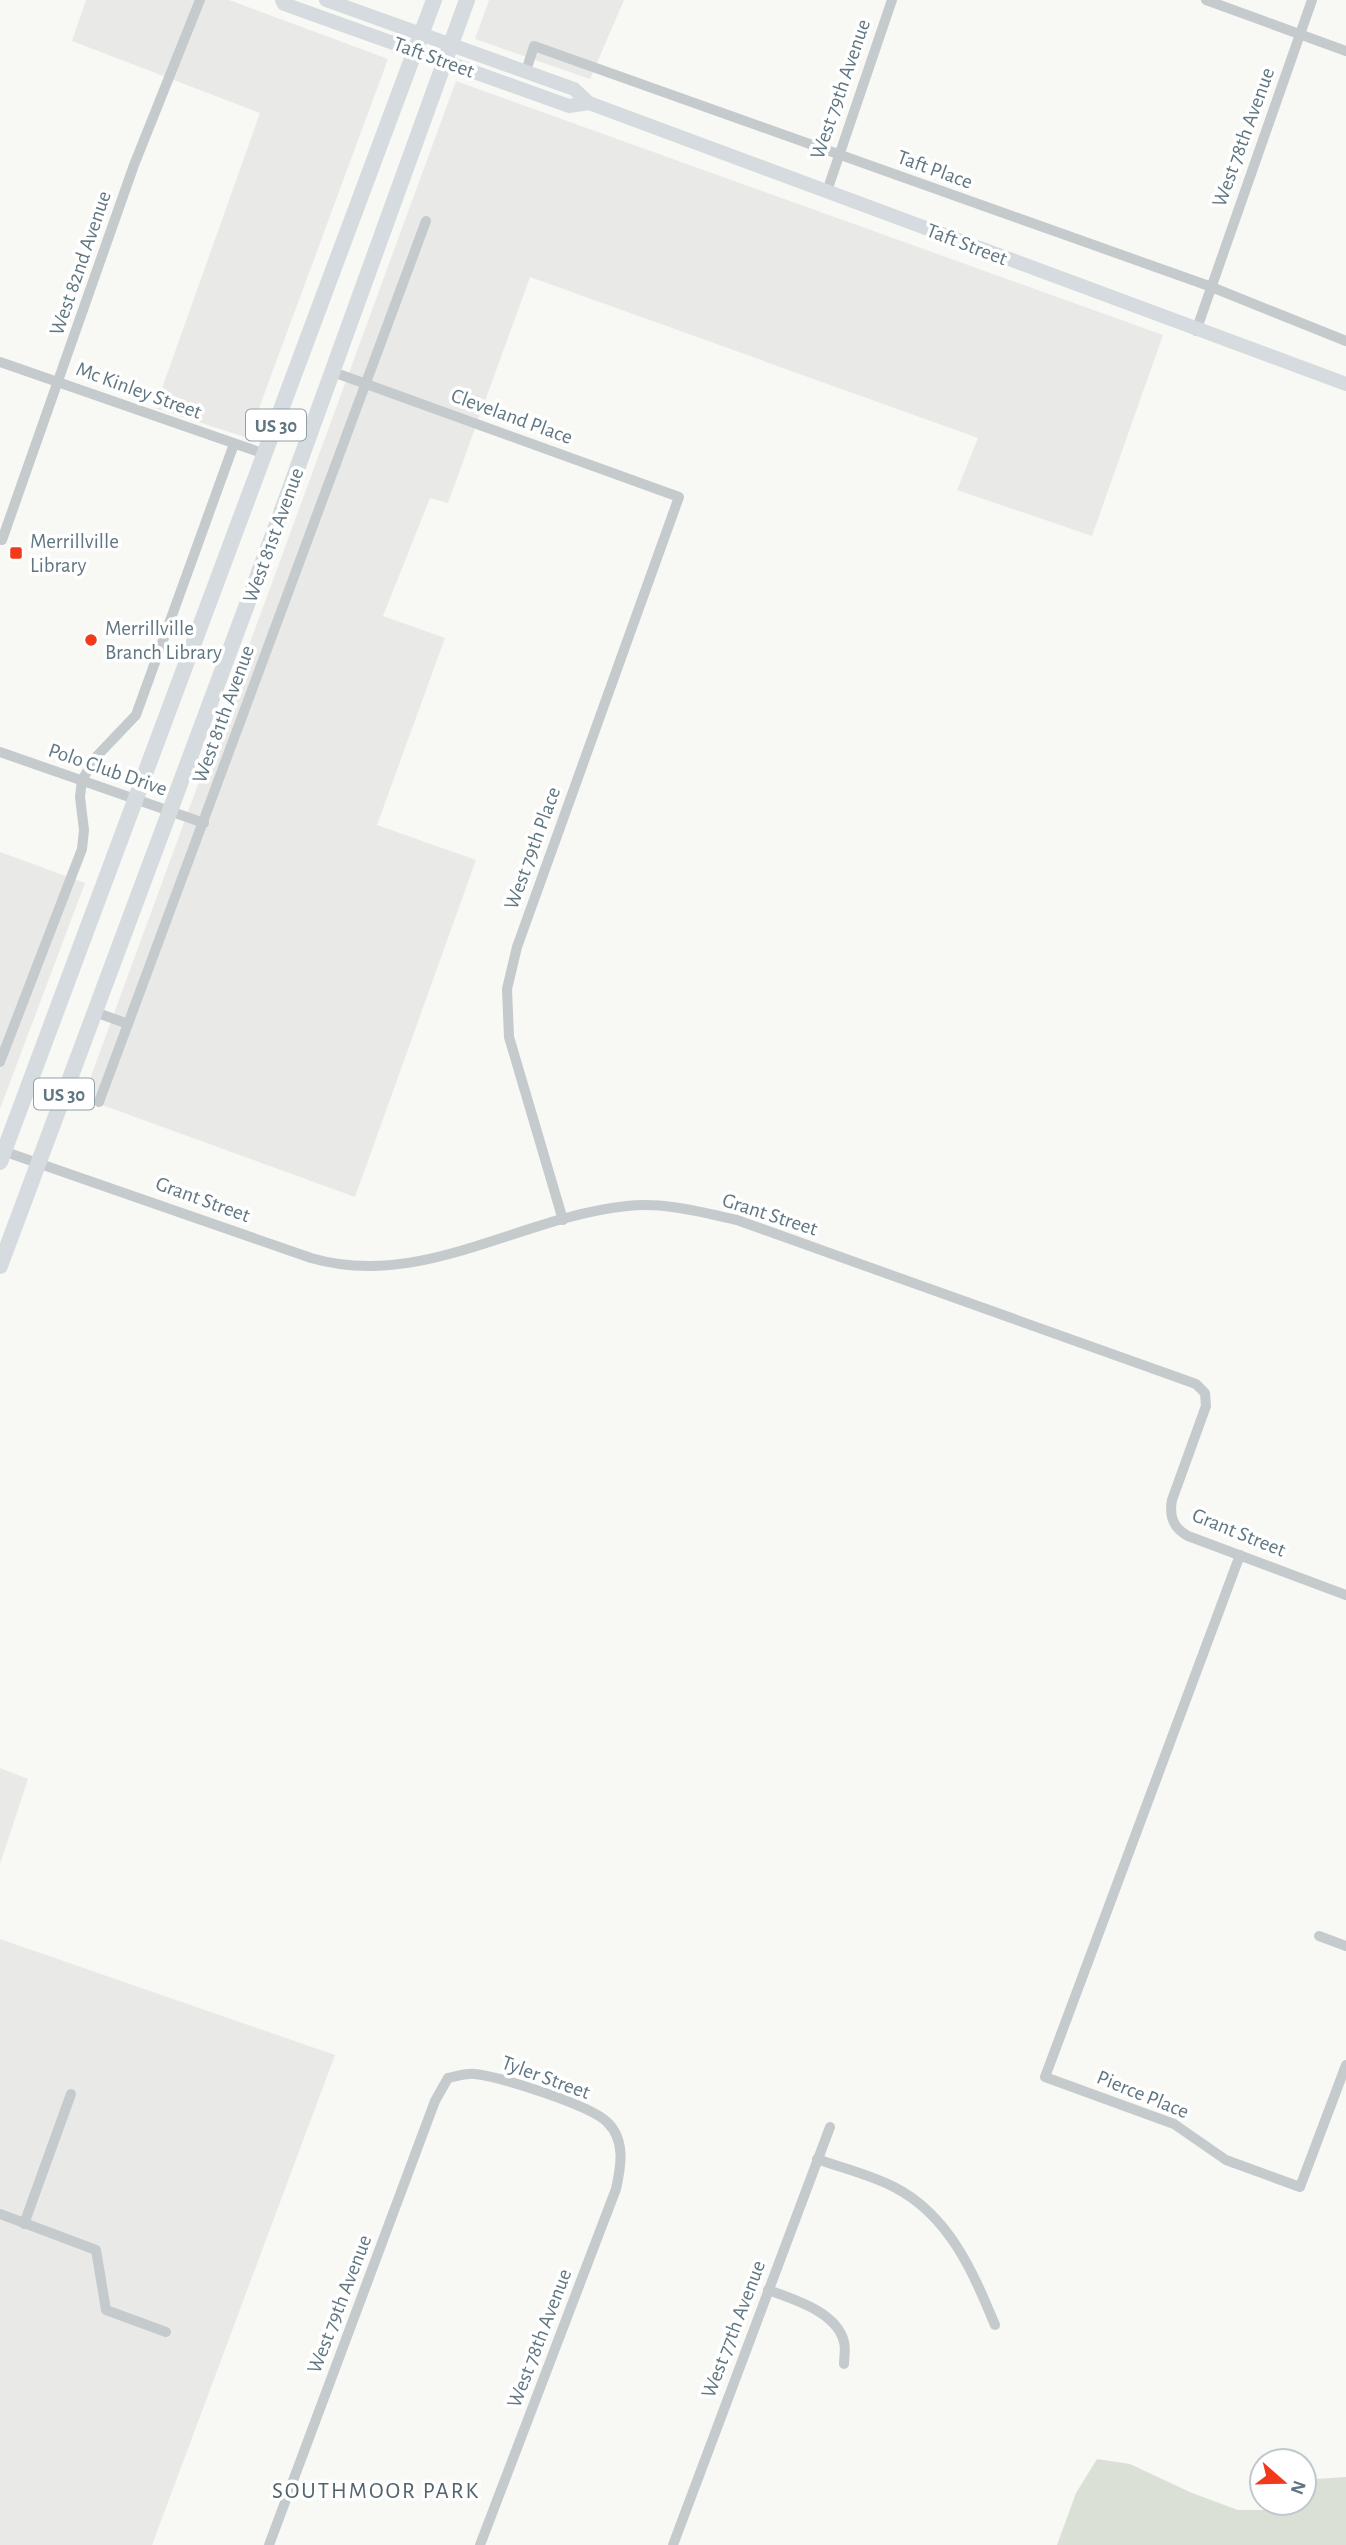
<svg xmlns="http://www.w3.org/2000/svg" width="1346" height="2545" font-family="'Alegreya Sans',sans-serif">
<rect width="100%" height="100%" fill="#f8f8f5"/>
<!-- built -->
<g fill="#e9e9e8">
<path d="M86 0H229L388 59 248 438 155 408 260 113 72 41Z"/>
<path d="M489 0H624L590 79 475 39Z"/>
<path d="M456 81 1163 335 1092 536 957 490 978 438 530 277 448 503 430 498 383 616 445 638 377 825 476 860 355 1197 83 1098Z"/>
<path d="M0 852 85 883 0 1109Z"/>
<path d="M0 1768 28 1779 0 1864Z"/>
<path d="M0 1939 335 2055 152 2545H0Z"/>
</g>
<!-- green -->
<path fill="#dae0d5" d="M1097 2459 1130 2464 1192 2493 1238 2510H1267L1278 2503H1304V2486L1315 2479 1346 2477V2545H1057L1076 2493Z"/>
<g fill="none" stroke-linecap="round" stroke-linejoin="round">
<!-- street -->
<g stroke="#c5cacd" stroke-width="10">
<path d="M1206 0 1346 51"/>
<path d="M526 71 534 46 1209 286 1346 341"/>
<path d="M827 191 892 0"/>
<path d="M1196 331 1312 0"/>
<path d="M0 362 265 454"/>
<path d="M333 372 679 497 517 947 507 989 509 1037 563 1220"/>
<path d="M2 540 134 165 200 0"/>
<path d="M0 752 204 823"/>
<path d="M95 1012 128 1024"/>
<path d="M0 1062 82 849 84 830 80 797 82 780 96 757 136 715 234 444"/>
<path d="M99 1102 426 221"/>
<path d="M0 1150 311 1258C421 1290 519 1217 627 1206 664 1202 701 1212 737 1220L1196 1384 1205 1393 1206 1406 1172 1500C1169 1516 1173 1528 1188 1536L1346 1595"/>
<path d="M1240 1555 1045 2077 1174 2124 1226 2160 1300 2187 1346 2065"/>
<path d="M1319 1936 1346 1946"/>
<path d="M817 2159C842 2168 871 2175 894 2187 949 2215 973 2272 995 2325"/>
<path d="M0 2214 96 2250 106 2310 166 2332"/>
<path d="M24 2224 71 2094"/>
<path d="M768 2290C793 2299 837 2312 844 2342 846 2348 844 2357 844 2364"/>
<path d="M269 2545 435 2101 448 2078C457 2076 467 2073 475 2074 501 2077 590 2105 607 2122 626 2140 621 2167 616 2189L480 2545"/>
<path d="M673 2545 830 2127"/>
</g>
<!-- secondary -->
<g stroke="#d5dbde" stroke-width="14">
<path d="M282 0 284 4 569 106 589 103"/>
<path d="M326 0 574 89 589 103 1346 384"/>
</g>
<!-- primary -->
<g stroke="#d5dbde" stroke-width="16">
<path d="M0 1162 434 0"/>
<path d="M0 1266 280 516 467 0"/>
</g>
</g>
<!-- markers -->
<g fill="#f1391c" stroke="#fff" stroke-width="2.5">
<rect x="9" y="546" width="14" height="14" rx="3.5"/>
<circle cx="91" cy="640" r="7"/>
</g>
<g text-anchor="middle" stroke-width="7" stroke-linejoin="round" paint-order="stroke">
<!-- shield labels -->
<g fill="#fff" stroke="#90a0a8" stroke-width="2">
<rect x="246" y="409.5" width="60" height="31" rx="5"/>
<rect x="34" y="1078.5" width="60" height="31" rx="5"/>
</g>
<g font-size="19" font-weight="bold" fill="#607782">
<text x="276" y="432">US 30</text>
<text x="64" y="1101">US 30</text>
</g>
<!-- street labels -->
<g font-size="21" fill="#607782" stroke="#fff">
<text transform="translate(434 57) rotate(20)" y="7">Taft Street</text>
<text transform="translate(840 89) rotate(-71)" y="7">West 79th Avenue</text>
<text transform="translate(1243 137) rotate(-70)" y="7">West 78th Avenue</text>
<text transform="translate(935 169) rotate(20)" y="7">Taft Place</text>
<text transform="translate(967 244) rotate(21)" y="7">Taft Street</text>
<text transform="translate(80 263) rotate(-71)" y="7">West 82nd Avenue</text>
<text transform="translate(139 390) rotate(20)" y="7">Mc Kinley Street</text>
<text transform="translate(512 416) rotate(20)" y="7">Cleveland Place</text>
<text transform="translate(273 535) rotate(-70)" y="7">West 81st Avenue</text>
<text transform="translate(223 714) rotate(-70)" y="7">West 81th Avenue</text>
<text transform="translate(108 769) rotate(19)" y="7">Polo Club Drive</text>
<text transform="translate(532 848) rotate(-70)" y="7">West 79th Place</text>
<text transform="translate(203 1199) rotate(20)" y="7">Grant Street</text>
<text transform="translate(770 1214) rotate(18)" y="7">Grant Street</text>
<text transform="translate(1239 1532) rotate(22)" y="7">Grant Street</text>
<text transform="translate(546 2077) rotate(20)" y="7">Tyler Street</text>
<text transform="translate(1143 2094) rotate(22)" y="7">Pierce Place</text>
<text transform="translate(339 2304) rotate(-69)" y="7">West 79th Avenue</text>
<text transform="translate(733 2329) rotate(-69)" y="7">West 77th Avenue</text>
<text transform="translate(539 2338) rotate(-69)" y="7">West 78th Avenue</text>
</g>
<!-- poi labels -->
<g font-size="21" fill="#607782" stroke="#fff" text-anchor="start">
<text x="30" y="548">Merrillville<tspan x="30" dy="24">Library</tspan></text>
<text x="105" y="635">Merrillville<tspan x="105" dy="24">Branch Library</tspan></text>
</g>
<!-- neighbourhood labels -->
<g font-size="23" letter-spacing="2" fill="#53646d" stroke="#fff">
<text x="376" y="2498">SOUTHMOOR PARK</text>
</g>
</g>
<!-- north arrow -->
<g transform="translate(1283 2482) rotate(110)"><circle r="33" fill="#ffffff" stroke="#bfc9cd" stroke-width="2"/>
<path d="M0-5L12 26L0 18L-12 26Z" fill="#f1391c"/>
<text y="-10" font-size="19" font-weight="bold" text-anchor="middle" fill="#607782">N</text>
</g>
</svg>
